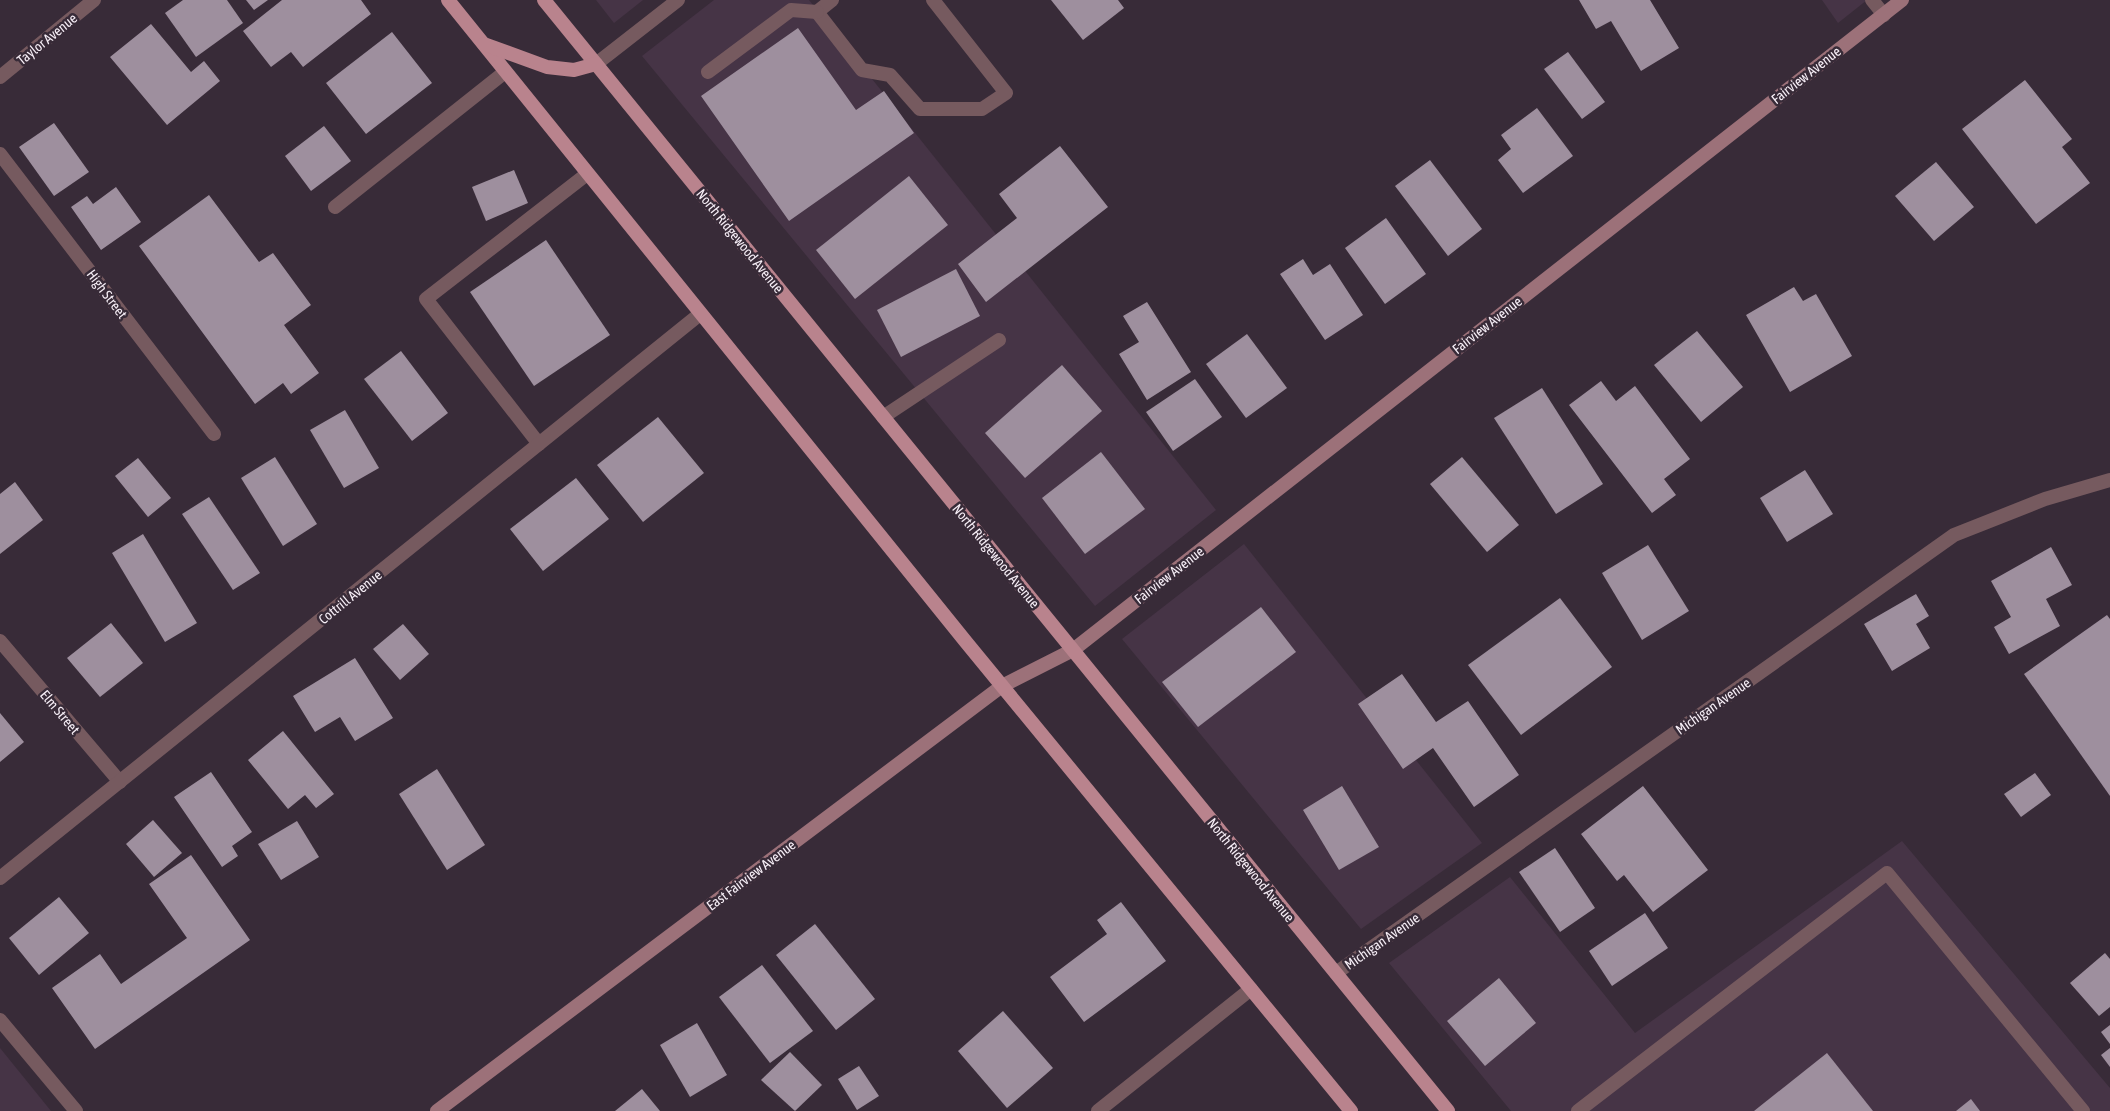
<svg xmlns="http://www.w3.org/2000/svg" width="2110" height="1111" font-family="'Asap Condensed',sans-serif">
<rect width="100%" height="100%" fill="#382b38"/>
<!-- built -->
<g fill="#463446">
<path d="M596 0H643L614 23Z"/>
<path d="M714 0H809L1216 510 1095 606 642 56Z"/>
<path d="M1822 0H1867L1838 23Z"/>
<path d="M1244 544 1482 843 1361 929 1122 639Z"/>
<path d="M1902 841 2110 1088V1111H1511L1389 963 1510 877 1635 1033Z"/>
<path d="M0 1048 51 1111H0Z"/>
</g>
<!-- building -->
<g fill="#9e8f9e">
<path d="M183 0H227L243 23 196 57 165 13Z"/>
<path d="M246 0H268L254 10Z"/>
<path d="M282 0H361L371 14 303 67 291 52 271 67 243 31Z"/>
<path d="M1051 0H1118L1124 8 1083 40Z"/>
<path d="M1579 0H1650L1679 48 1641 71 1611 21 1596 29Z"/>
<path d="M151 24 191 72 204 61 220 81 167 125 110 57Z"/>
<path d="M798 28 856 110 884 91 914 133 789 221 701 96Z"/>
<path d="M392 32 432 83 366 134 326 83Z"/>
<path d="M1568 52 1605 102 1582 119 1544 69Z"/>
<path d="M2025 80 2072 139 2062 147 2090 183 2036 224 1962 129Z"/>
<path d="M1537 108 1573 156 1523 193 1498 160 1511 149 1501 135Z"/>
<path d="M54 123 89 172 54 196 19 147Z"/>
<path d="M324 126 351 161 311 191 285 156Z"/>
<path d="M1060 146 1108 207 986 302 958 264 1017 218 999 194Z"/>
<path d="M1430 160 1482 229 1448 256 1395 186Z"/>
<path d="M1936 162 1974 207 1934 241 1895 196Z"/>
<path d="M514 170 528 203 486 221 472 187Z"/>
<path d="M909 176 948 225 855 299 816 250Z"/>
<path d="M116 187 141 222 101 250 71 207 87 196 93 204Z"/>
<path d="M209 195 259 262 273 253 311 305 284 325 319 373 291 394 283 383 255 404 139 246Z"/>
<path d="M1386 218 1426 274 1385 304 1345 248Z"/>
<path d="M546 240 610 335 534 386 470 292Z"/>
<path d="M1303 259 1313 275 1330 264 1363 315 1325 340 1280 274Z"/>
<path d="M956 269 980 316 901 357 877 310Z"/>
<path d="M1794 287 1803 301 1816 294 1852 356 1790 392 1746 315Z"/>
<path d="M1147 302 1191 372 1147 400 1119 354 1139 342 1123 316Z"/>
<path d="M1697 331 1743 387 1701 422 1654 365Z"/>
<path d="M1247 334 1287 388 1246 418 1206 364Z"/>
<path d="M401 351 448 413 412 441 364 379Z"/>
<path d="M1062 365 1102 411 1025 478 985 433Z"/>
<path d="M1195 379 1222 417 1173 451 1146 412Z"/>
<path d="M1601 381 1616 401 1635 386 1690 459 1664 479 1676 495 1652 513 1569 405Z"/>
<path d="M1542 388 1603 484 1556 514 1494 418Z"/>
<path d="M345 410 379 468 344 488 310 430Z"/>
<path d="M658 417 704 473 643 522 597 465Z"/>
<path d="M1101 452 1145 509 1085 554 1042 498Z"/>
<path d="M275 457 317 524 283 546 241 478Z"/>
<path d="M1462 457 1519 525 1487 552 1430 484Z"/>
<path d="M138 458 171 498 148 517 115 476Z"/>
<path d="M1805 470 1833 514 1787 542 1760 498Z"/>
<path d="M576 478 609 519 543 571 510 529Z"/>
<path d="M15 482 43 520 0 554V494Z"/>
<path d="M209 497 260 573 233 590 182 514Z"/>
<path d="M143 534 197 623 165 642 112 553Z"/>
<path d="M1648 545 1689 611 1642 640 1602 573Z"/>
<path d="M2051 547 2072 585 2046 599 2060 626 2009 654 1994 627 2011 617 1991 581Z"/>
<path d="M1916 594 1929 616 1916 624 1930 648 1892 671 1864 624Z"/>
<path d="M1560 598 1612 667 1521 735 1468 665Z"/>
<path d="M1261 607 1296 652 1198 727 1162 682Z"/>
<path d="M2107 615 2110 619V796L2024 674Z"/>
<path d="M111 623 143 663 100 697 67 658Z"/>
<path d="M403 624 429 654 400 680 373 649Z"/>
<path d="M355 658 393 718 355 741 340 717 315 732 293 696Z"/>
<path d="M1402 674 1436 722 1468 701 1519 775 1474 807 1433 748 1403 769 1358 704Z"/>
<path d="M0 713 24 742 0 762Z"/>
<path d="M283 731 334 794 316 808 305 795 288 809 248 760Z"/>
<path d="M437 769 485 845 447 870 399 794Z"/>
<path d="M211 772 252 832 232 846 238 856 222 867 174 797Z"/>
<path d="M2035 773 2051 795 2021 817 2004 794Z"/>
<path d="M1342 786 1379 847 1339 870 1303 810Z"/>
<path d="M1643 786 1708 870 1653 912 1624 875 1617 881 1581 834Z"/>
<path d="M153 820 182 853 154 877 126 844Z"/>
<path d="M297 821 319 857 281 880 258 844Z"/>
<path d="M1555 848 1595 908 1560 932 1519 872Z"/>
<path d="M191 855 250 940 95 1049 52 988 100 954 121 984 187 938 149 884Z"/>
<path d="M59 897 89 933 39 975 9 938Z"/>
<path d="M1121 902 1166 961 1084 1022 1050 977 1107 934 1097 920Z"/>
<path d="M1645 913 1668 948 1612 986 1589 951Z"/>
<path d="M815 924 875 999 836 1030 776 955Z"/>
<path d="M2105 953 2110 959V1007L2099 1016 2070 983Z"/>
<path d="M762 965 813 1031 770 1063 719 997Z"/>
<path d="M1499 978 1536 1023 1485 1066 1447 1021Z"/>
<path d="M1003 1011 1053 1068 1007 1108 958 1051Z"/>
<path d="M697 1023 727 1075 690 1097 660 1045Z"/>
<path d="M2110 1025V1044L2101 1032Z"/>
<path d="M2110 1048V1067L2101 1055Z"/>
<path d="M790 1052 822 1085 795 1111 761 1080Z"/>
<path d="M1827 1053 1873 1111H1754Z"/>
<path d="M859 1066 879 1096 857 1110 838 1079Z"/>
<path d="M642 1089 660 1111H615Z"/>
<path d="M1971 1099 1980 1111H1956Z"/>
</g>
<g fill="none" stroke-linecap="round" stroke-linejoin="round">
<!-- service -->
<g stroke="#765a5f" stroke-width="14">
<path d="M832 0 817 12 862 70 890 75 920 109H982L1006 93 933 0"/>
<path d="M1872 0 1884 15"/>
<path d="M708 72 791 10 817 12"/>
<path d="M335 207 505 72"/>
<path d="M883 417 999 340"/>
<path d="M539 444 426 299 587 174"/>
<path d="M1578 1111 1887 873 2083 1111"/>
</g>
<!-- minor -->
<g stroke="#765a5f" stroke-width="14">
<path d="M596 64 678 0"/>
<path d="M0 77 94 0"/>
<path d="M0 154 214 434"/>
<path d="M0 641 120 782"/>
<path d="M0 878 700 314"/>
<path d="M1336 973 1954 535 2045 499 2110 480"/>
<path d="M1098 1111 1251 989"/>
</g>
<!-- tertiary -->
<path stroke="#765a5f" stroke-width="14" d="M0 1020 76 1111"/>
<!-- secondary -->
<path stroke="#9c7179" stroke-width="14" d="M437 1111 1002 686 1073 650 1902 0"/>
<!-- primary -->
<g stroke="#b9838d" stroke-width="14">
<path d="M448 0 966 642 1351 1111"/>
<path d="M544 0 1448 1111"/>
<path d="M484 44 547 67 574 70 596 64"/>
</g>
</g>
<g text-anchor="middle" stroke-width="5" stroke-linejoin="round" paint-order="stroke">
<!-- street labels -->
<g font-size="14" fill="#f7eff7" stroke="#382b38">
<text transform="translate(47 39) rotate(-39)" y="5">Taylor Avenue</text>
<text transform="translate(1806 75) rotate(-38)" y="5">Fairview Avenue</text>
<text transform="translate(740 241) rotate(51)" y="5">North Ridgewood Avenue</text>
<text transform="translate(107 294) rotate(53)" y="5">High Street</text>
<text transform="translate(1487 325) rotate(-38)" y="5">Fairview Avenue</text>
<text transform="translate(996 556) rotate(51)" y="5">North Ridgewood Avenue</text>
<text transform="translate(1169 575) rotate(-38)" y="5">Fairview Avenue</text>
<text transform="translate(350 597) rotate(-39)" y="5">Cottrill Avenue</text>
<text transform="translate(1713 706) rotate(-35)" y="5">Michigan Avenue</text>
<text transform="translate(60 712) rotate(50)" y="5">Elm Street</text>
<text transform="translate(1251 870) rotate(51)" y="5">North Ridgewood Avenue</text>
<text transform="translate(751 875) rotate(-37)" y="5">East Fairview Avenue</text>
<text transform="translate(1382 941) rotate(-35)" y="5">Michigan Avenue</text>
</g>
</g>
</svg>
